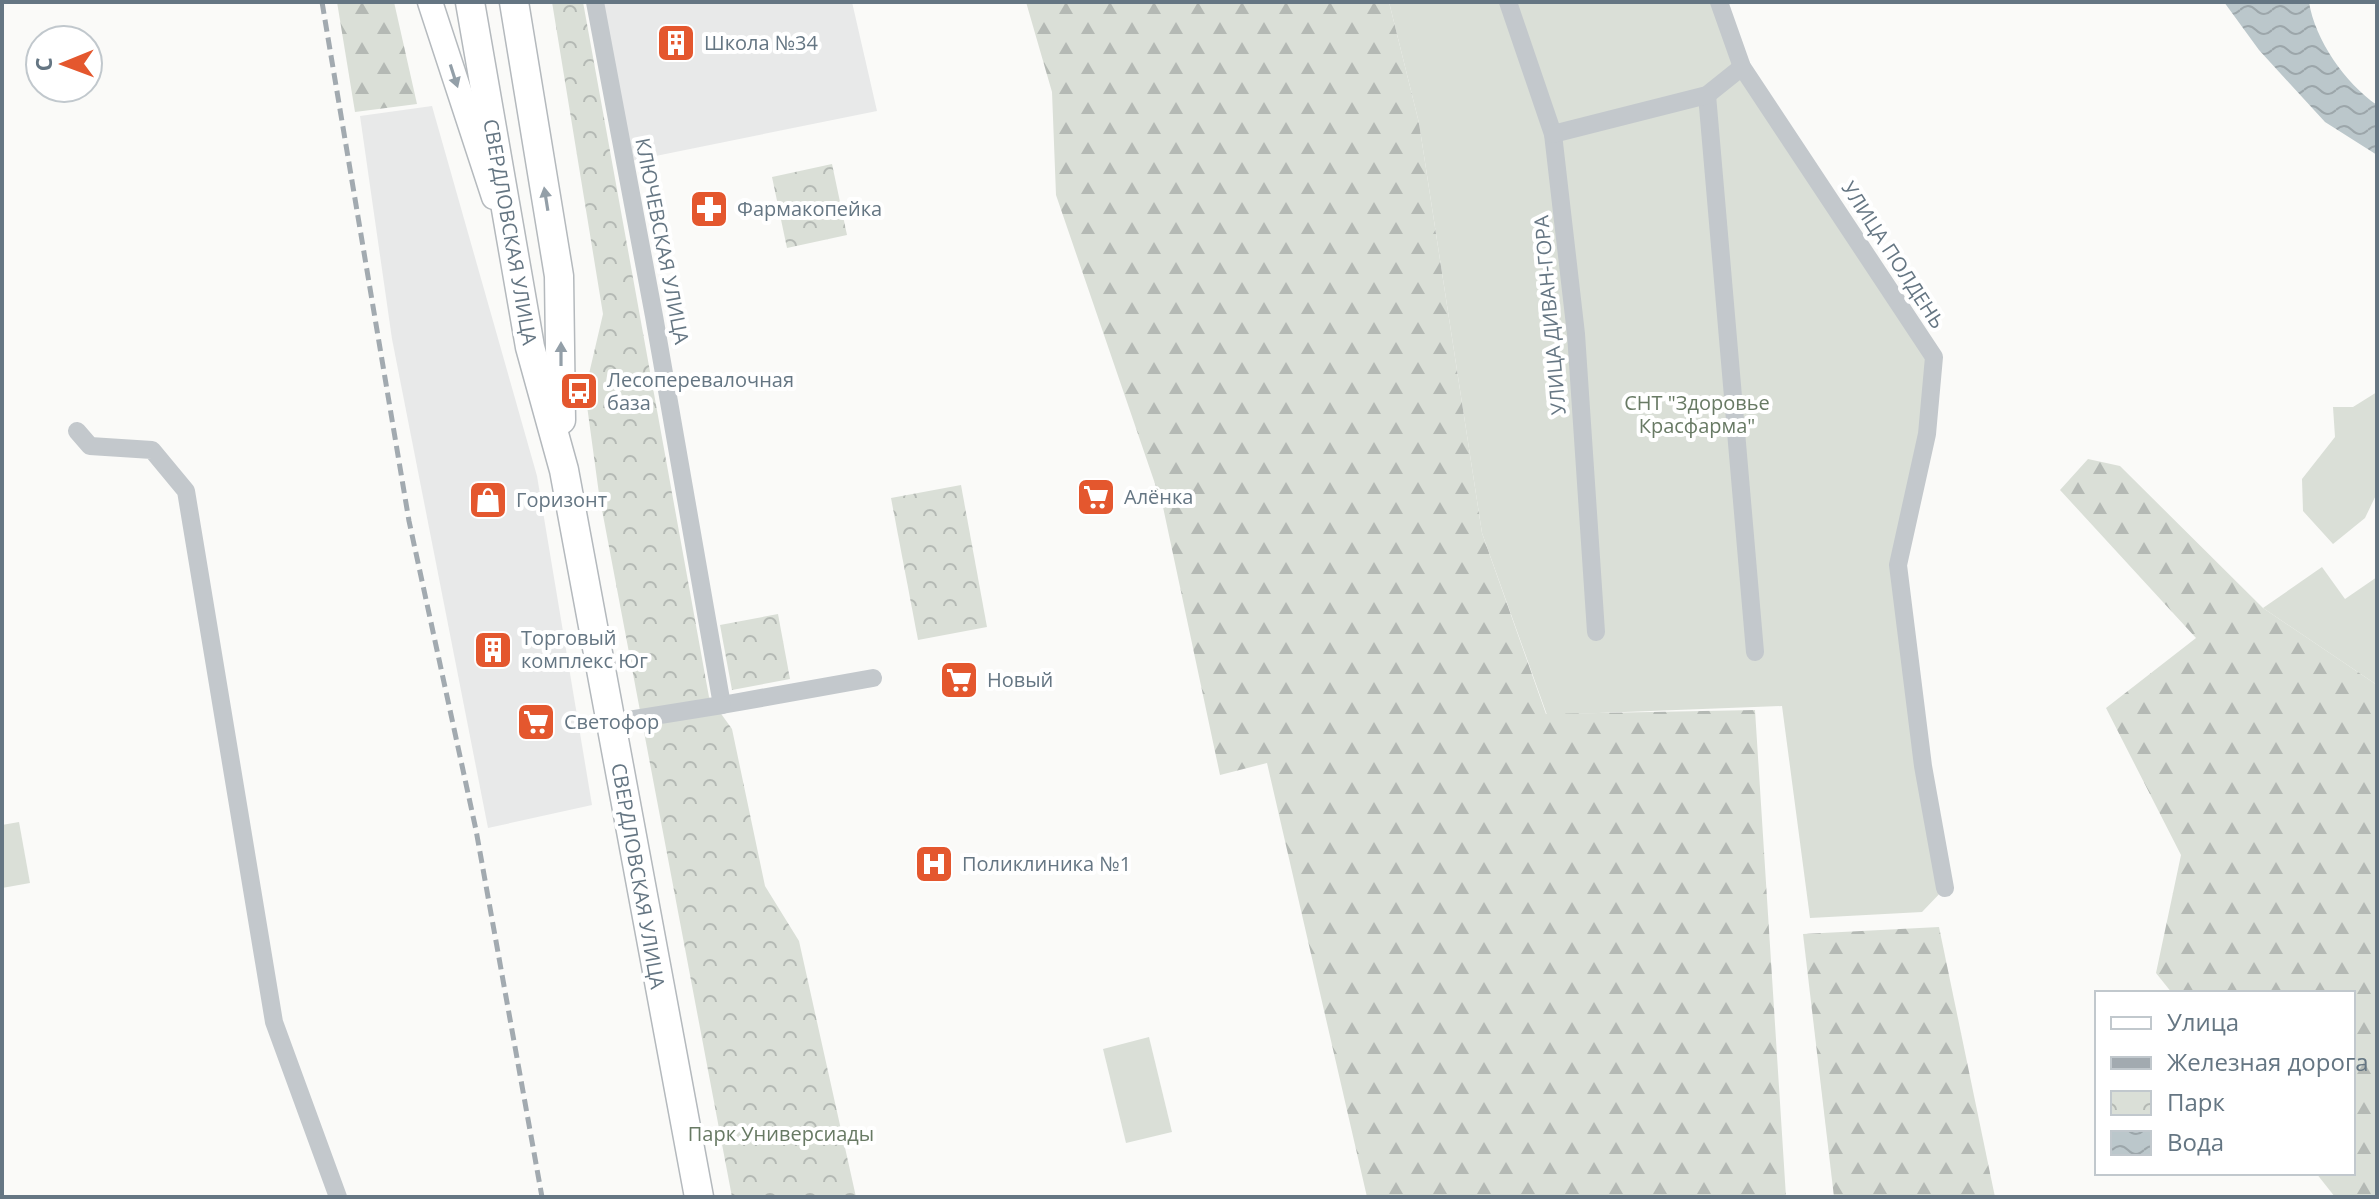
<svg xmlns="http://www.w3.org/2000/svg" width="2379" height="1199" font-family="'Open Sans',sans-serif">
<defs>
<pattern id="forest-firs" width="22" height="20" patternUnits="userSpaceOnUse" patternTransform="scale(2)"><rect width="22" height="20" fill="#dadfd7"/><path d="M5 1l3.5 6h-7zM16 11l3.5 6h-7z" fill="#b4b9b4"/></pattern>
<pattern id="park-crowns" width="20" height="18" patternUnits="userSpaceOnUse" patternTransform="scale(2)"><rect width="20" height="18" fill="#dadfd7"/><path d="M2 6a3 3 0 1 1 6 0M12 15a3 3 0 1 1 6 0" fill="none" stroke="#b4b9b4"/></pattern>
<pattern id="water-waves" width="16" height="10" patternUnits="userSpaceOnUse" patternTransform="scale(2)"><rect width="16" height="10" fill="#bbc7cb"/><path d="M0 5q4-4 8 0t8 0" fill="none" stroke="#9ca6aa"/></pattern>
</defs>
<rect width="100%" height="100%" fill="#fafaf8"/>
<!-- built -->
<g fill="#e8e9e9">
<path d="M603 2H852L877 111 631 161Z"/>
<path d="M432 106 537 476 592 805 488 828 392 339 360 116Z"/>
</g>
<!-- green -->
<g fill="#dadfd7">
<path d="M1389 2H1719L1742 67 1934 357 1898 565 1945 888 1922 912 1810 918 1782 706 1547 715 1482 533 1419 123Z"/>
<path d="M2377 392V493L2365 518 2333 544 2303 511 2302 479 2335 437 2333 407H2353Z"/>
<path d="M2322 567 2345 599 2377 577V685L2263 608Z"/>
<path d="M19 822 30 883 2 888V825Z"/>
<path d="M1149 1037 1172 1132 1126 1143 1103 1049Z"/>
</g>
<!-- forest -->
<g fill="url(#forest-firs)">
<path d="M337 2H394L417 104 355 112Z"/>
<path d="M1026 2H1389L1419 123 1482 533 1546 714 1755 710 1786 1197H1367L1267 763 1220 775 1163 507 1056 195 1052 92Z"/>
<path d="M2088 459 2120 466 2263 608 2377 685V1197H2335L2316 1173H2353V993H2172L2156 973 2181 855 2106 708 2196 638 2060 490Z"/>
<path d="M1939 927 1995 1197H1834L1803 934Z"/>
</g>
<!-- park -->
<g fill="url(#park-crowns)">
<path d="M552 2H583L709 697 732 729 765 886 799 941 856 1197H732L599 494 585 391 603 314Z"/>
<path d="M832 164 847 235 787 248 772 177Z"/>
<path d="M961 485 987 627 918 640 891 498Z"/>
<path d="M778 614 790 679 732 690 720 625Z"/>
</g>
<!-- water -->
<path fill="url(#water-waves)" d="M2224 2H2309C2315 40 2345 83 2377 105V155L2325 122 2259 50Z"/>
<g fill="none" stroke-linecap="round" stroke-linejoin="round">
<defs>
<path id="major" d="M430 2 494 197"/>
<g id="highway">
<path d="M470 2 530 347 564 470 699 1197"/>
<path d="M514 2 559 276 561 420"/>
</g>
</defs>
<!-- major casing -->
<use href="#major" stroke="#b5babe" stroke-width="27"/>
<!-- highway casing -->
<use href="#highway" stroke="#b4b9bd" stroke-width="31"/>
<!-- minor -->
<g stroke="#c3c8cc" stroke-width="18">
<path d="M595 2 654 316 722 705 873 678"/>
<path d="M1508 2 1553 134 1576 334 1596 632"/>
<path d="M1719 2 1742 67 1934 357 1927 434 1898 565 1923 766 1945 888"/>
<path d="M1707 95 1755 652"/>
<path d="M1553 134 1707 95 1742 67"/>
<path d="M77 431 90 446 152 450 186 491 274 1022 338 1197"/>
<path d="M610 723 722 705"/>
</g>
<!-- major -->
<use href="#major" stroke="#fff" stroke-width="24"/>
<!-- highway -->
<use href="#highway" stroke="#fff" stroke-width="28"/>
<!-- rail -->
<path stroke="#a2aab0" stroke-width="5" stroke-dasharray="12 6" stroke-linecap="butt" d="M322 2 409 521 476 830 542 1197"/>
</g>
<!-- one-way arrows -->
<defs><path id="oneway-solid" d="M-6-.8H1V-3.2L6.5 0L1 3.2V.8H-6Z" transform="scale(2)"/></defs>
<g fill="#939fa8">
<use href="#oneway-solid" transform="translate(454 76) rotate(72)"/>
<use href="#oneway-solid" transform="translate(546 199) rotate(-99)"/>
<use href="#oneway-solid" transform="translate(561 354) rotate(-90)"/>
</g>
<!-- icons -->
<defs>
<symbol id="building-square" viewBox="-11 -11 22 22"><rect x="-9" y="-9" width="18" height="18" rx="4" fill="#e4572e" stroke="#fff"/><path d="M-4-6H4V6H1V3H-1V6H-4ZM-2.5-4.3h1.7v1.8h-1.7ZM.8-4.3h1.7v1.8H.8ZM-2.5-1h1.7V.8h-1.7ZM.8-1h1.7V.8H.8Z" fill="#fff"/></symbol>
<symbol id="pharmacy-square" viewBox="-11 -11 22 22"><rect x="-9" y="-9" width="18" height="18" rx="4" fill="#e4572e" stroke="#fff"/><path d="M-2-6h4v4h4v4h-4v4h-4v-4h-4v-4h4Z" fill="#fff"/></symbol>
<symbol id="bus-square" viewBox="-11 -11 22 22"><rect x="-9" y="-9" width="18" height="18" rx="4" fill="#e4572e" stroke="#fff"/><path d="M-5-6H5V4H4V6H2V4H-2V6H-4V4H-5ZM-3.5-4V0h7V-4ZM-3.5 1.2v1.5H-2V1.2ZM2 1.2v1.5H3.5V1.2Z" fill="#fff"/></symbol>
<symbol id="supermarket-square" viewBox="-11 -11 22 22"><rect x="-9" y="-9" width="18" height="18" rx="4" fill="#e4572e" stroke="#fff"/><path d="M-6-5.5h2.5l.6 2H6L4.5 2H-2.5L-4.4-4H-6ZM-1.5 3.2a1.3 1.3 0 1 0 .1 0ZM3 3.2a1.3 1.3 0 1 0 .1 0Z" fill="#fff"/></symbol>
<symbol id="shop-square" viewBox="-11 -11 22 22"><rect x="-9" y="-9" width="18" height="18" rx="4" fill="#e4572e" stroke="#fff"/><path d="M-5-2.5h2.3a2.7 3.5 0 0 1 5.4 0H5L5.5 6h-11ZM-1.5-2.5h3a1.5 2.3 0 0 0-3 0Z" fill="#fff"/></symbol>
<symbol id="hospital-square" viewBox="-11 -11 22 22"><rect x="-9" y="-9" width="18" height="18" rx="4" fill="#e4572e" stroke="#fff"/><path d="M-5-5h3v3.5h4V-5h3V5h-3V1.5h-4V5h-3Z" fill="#fff"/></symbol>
</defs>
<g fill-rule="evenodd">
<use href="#building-square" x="654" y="21" width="44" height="44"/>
<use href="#pharmacy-square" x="687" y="187" width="44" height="44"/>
<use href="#bus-square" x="557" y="369" width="44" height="44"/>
<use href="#supermarket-square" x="1074" y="475" width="44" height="44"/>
<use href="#shop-square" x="466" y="478" width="44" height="44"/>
<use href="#building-square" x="471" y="628" width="44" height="44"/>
<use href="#supermarket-square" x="937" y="658" width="44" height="44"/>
<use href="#supermarket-square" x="514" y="700" width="44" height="44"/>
<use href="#hospital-square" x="912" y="842" width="44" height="44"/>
</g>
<g text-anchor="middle" stroke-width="8" stroke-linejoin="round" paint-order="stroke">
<!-- poi labels -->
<g font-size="20" fill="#657683" stroke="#fff" text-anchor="start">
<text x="704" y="50">Школа №34</text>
<text x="737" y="216">Фармакопейка</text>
<text x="607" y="387">Лесоперевалочная<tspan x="607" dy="23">база</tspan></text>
<text x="1124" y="504">Алёнка</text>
<text x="516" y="507">Горизонт</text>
<text x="521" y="645">Торговый<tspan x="521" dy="23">комплекс Юг</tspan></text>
<text x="987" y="687">Новый</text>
<text x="564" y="729">Светофор</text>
<text x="962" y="871">Поликлиника №1</text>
</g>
<!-- street labels -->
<g font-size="20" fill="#657683" stroke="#fff">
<text transform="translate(510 232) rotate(80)" y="7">СВЕРДЛОВСКАЯ УЛИЦА</text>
<text transform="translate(662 241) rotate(79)" y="7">КЛЮЧЕВСКАЯ УЛИЦА</text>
<text transform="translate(1893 255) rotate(57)" y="7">УЛИЦА ПОЛДЕНЬ</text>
<text transform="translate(1550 315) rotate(-95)" y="7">УЛИЦА ДИВАН-ГОРА</text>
<text transform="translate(638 876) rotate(80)" y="7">СВЕРДЛОВСКАЯ УЛИЦА</text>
</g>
<!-- park labels -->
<g font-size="20" fill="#687a64" stroke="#fff">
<text x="1697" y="410">СНТ "Здоровье<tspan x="1697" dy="23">Красфарма"</tspan></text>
<text x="781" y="1141">Парк Универсиады</text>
</g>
</g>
<!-- border -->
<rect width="2379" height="1199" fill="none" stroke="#657683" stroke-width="8"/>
<!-- legend -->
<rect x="2095" y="991" width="260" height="184" fill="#ffffff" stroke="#c1c8cd" stroke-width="2"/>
<rect x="2111" y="1017" width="40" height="12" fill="#ffffff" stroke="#c1c8cd" stroke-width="2"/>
<text x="2167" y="1031" font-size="24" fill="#657683">Улица</text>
<rect x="2111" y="1057" width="40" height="12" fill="#a2aab0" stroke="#c1c8cd" stroke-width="2"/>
<text x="2167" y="1071" font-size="24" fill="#657683">Железная дорога</text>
<rect x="2111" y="1091" width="40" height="24" fill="url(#park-crowns)" stroke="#c1c8cd" stroke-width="2"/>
<text x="2167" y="1111" font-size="24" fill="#657683">Парк</text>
<rect x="2111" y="1131" width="40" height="24" fill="url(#water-waves)" stroke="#c1c8cd" stroke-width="2"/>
<text x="2167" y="1151" font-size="24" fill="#657683">Вода</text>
<!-- north arrow -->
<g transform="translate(64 64) rotate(269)"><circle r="38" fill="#ffffff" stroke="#c1c8cd" stroke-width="2"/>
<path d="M0-6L14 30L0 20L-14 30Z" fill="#e4572e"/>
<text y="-12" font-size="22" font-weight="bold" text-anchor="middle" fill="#657683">С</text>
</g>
</svg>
